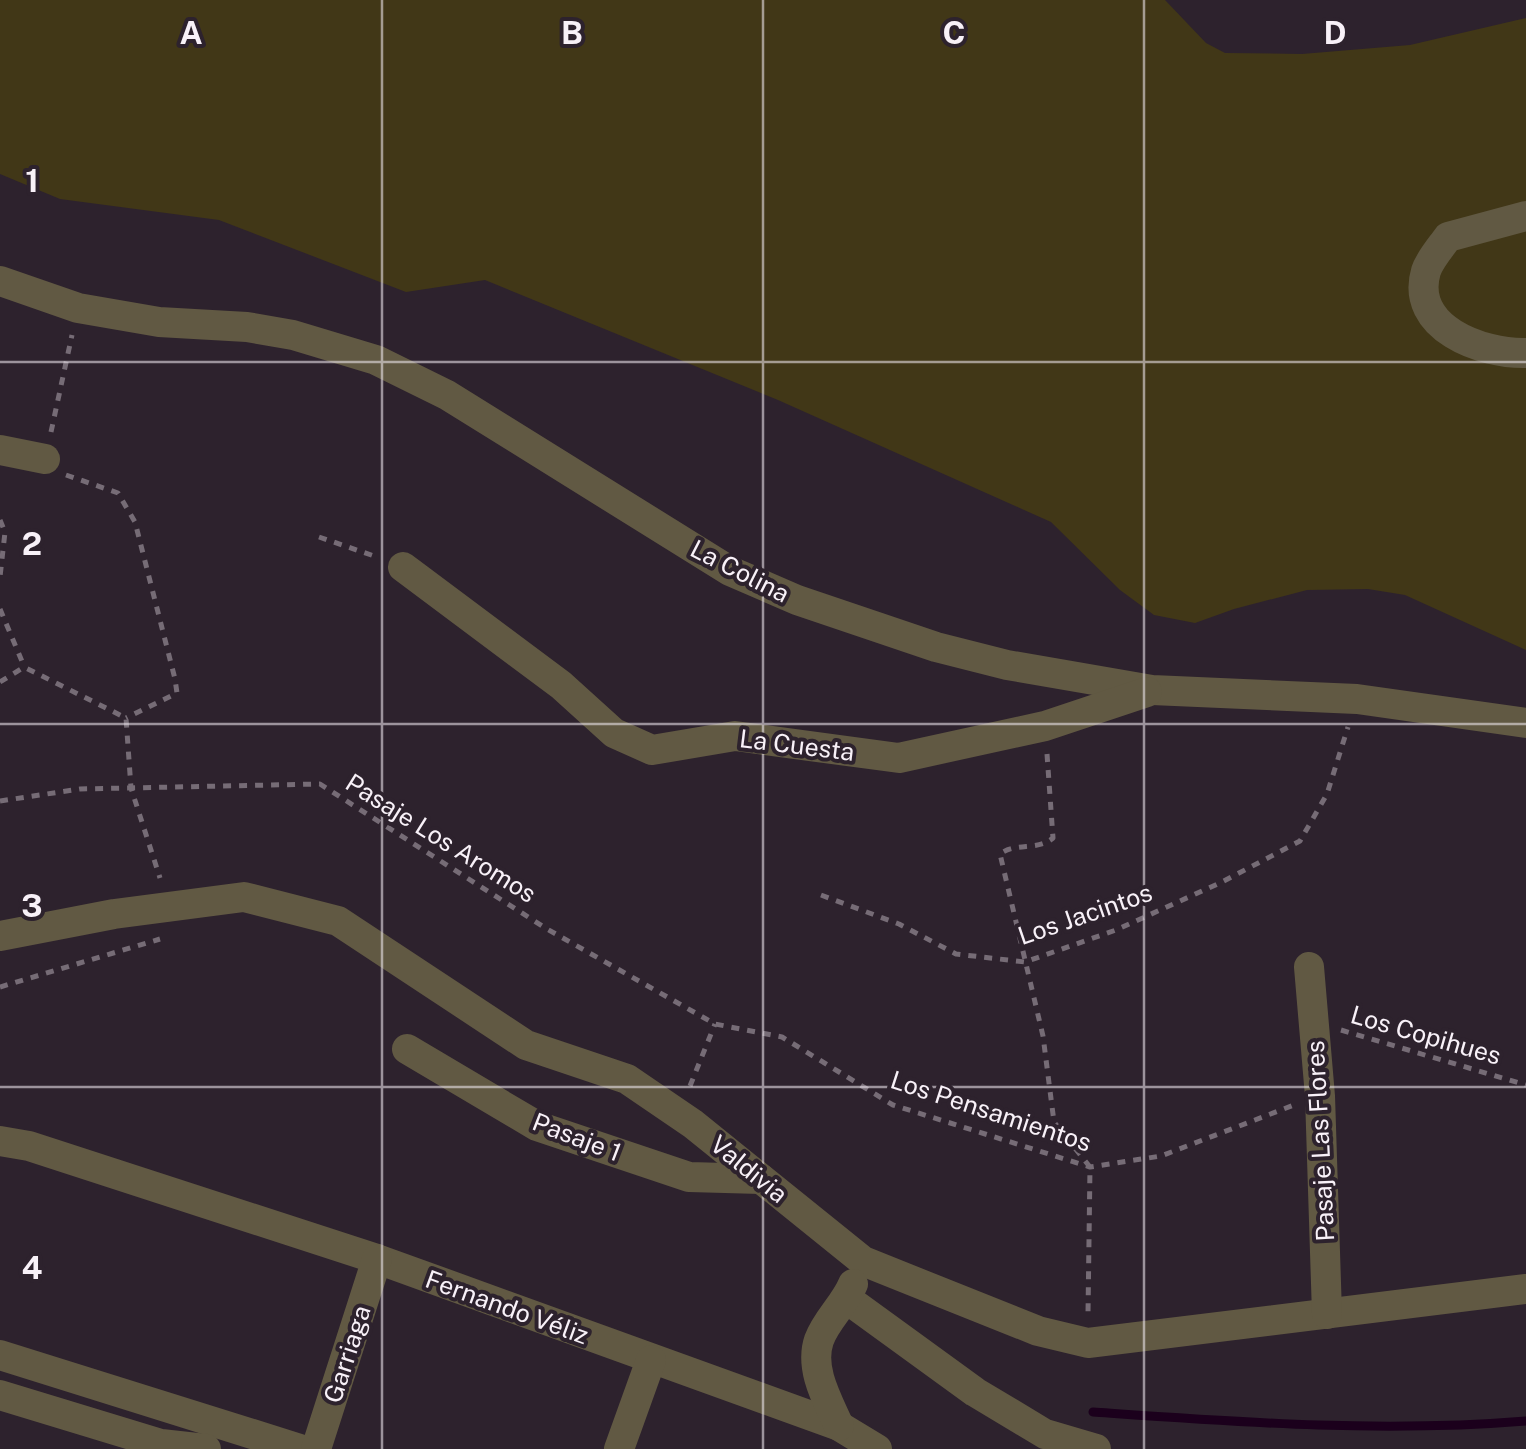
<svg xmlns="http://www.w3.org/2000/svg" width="1526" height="1449" font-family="'Public Sans',sans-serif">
<rect width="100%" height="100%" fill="#2d222d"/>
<!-- green -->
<path fill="#413717" d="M0 0H1165L1206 43 1225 53 1302 54 1410 45 1526 18V650L1405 595 1368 589 1307 590 1234 609 1195 623 1154 615 1120 590 1051 522 778 400 485 280 406 292 219 220 60 199 0 174Z"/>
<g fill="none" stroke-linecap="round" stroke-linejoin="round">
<!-- stream -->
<path stroke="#1b001c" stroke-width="9" d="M1093 1412C1237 1422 1381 1433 1526 1421"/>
<!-- path -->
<g stroke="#766c76" stroke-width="5" stroke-dasharray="8 8" stroke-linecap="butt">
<path d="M51 432 72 335"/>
<path d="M66 475 118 493 135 522 175 679 177 693 126 718"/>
<path d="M0 520 5 532 0 577"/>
<path d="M319 537 377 557"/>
<path d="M0 609 24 666"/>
<path d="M0 682 24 667 126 718 131 788 160 878"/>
<path d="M1047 754 1053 838C1038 851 1016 842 1000 854L1043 1036 1054 1122 1090 1167 1088 1313"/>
<path d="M0 801 80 789 320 784 547 929 715 1024 782 1037 893 1105 1090 1167 1161 1156 1294 1105"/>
<path d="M821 895 899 924 956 954 1025 962 1116 930 1222 882 1300 841 1327 794 1348 727"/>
<path d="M0 987 160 939"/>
<path d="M1341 1030 1526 1085"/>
<path d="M690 1086 715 1024"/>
</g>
<!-- minor -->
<g stroke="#615943" stroke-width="30">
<path d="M1526 216 1448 237C1441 247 1430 259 1426 271 1409 328 1482 354 1526 353"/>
<path d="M0 281 78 308 159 322 247 327 293 335 376 360 447 395 730 571 797 600 936 647 1007 665 1152 690 1357 699 1526 723"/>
<path d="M0 450 45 459"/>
<path d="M403 567 561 685 614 733 652 750 735 736 899 758 1045 726 1147 692"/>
<path d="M0 936 114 914 244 897 338 921 526 1045 627 1079 693 1124 863 1261 1038 1331 1088 1343 1526 1289"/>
<path d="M1309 967 1320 1096 1327 1314"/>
<path d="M407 1049 537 1126 689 1177 761 1179"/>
<path d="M0 1141 29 1146 377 1259 839 1426 877 1449"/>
<path d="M847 1299 975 1392 1045 1434 1096 1449"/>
<path d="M0 1355 300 1449"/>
<path d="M0 1395 161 1444 206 1449"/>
<path d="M839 1426C828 1401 809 1369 819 1340 826 1320 845 1304 853 1284"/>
<path d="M316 1449 377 1259"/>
<path d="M619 1449 651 1360"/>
</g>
</g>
<!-- grid -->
<path fill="none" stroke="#f8f1f8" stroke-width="2.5" stroke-opacity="0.55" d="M382 0V1449M763 0V1449M1144 0V1449M0 362H1526M0 724H1526M0 1087H1526"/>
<g text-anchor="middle" stroke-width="8" stroke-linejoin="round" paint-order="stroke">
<!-- street labels -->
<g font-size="25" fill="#f8f1f8" stroke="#2d222d">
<text transform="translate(740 571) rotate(27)" y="9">La Colina</text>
<text transform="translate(797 745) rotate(7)" y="9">La Cuesta</text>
<text transform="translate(441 838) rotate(32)" y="9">Pasaje Los Aromos</text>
<text transform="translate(1085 914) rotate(-19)" y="9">Los Jacintos</text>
<text transform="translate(1426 1035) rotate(16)" y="9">Los Copihues</text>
<text transform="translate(991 1111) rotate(18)" y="9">Los Pensamientos</text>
<text transform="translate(577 1137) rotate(21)" y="9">Pasaje 1</text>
<text transform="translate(1320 1141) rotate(-93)" y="9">Pasaje Las Flores</text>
<text transform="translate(749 1169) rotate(39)" y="9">Valdivia</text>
<text transform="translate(507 1307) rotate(20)" y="9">Fernando Véliz</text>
<text transform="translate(347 1354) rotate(-72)" y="9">Garriaga</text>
</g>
</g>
<g font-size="32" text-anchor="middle" font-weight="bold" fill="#f8f1f8" stroke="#2d222d" stroke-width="8" stroke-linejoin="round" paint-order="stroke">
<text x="191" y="44">A</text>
<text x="572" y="44">B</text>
<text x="954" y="44">C</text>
<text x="1335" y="44">D</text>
<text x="32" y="192">1</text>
<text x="32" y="555">2</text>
<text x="32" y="917">3</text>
<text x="32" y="1279">4</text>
</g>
</svg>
